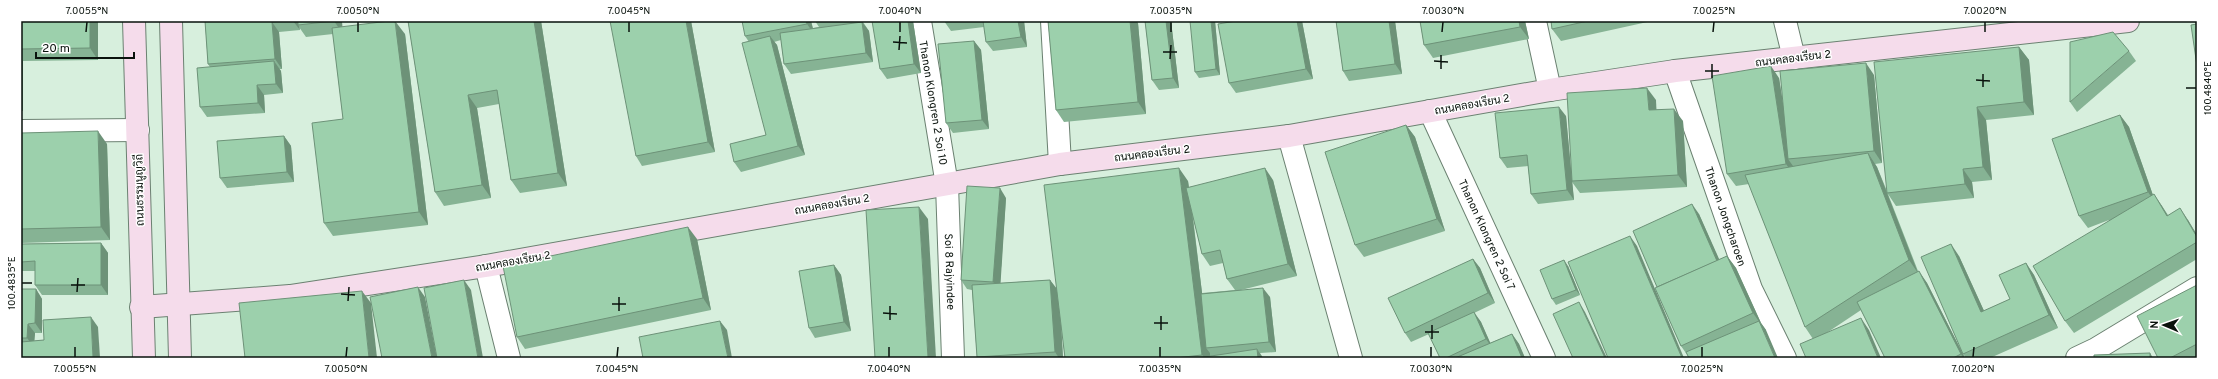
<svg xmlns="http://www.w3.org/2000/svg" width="2218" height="379" font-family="Overpass,Sarabun,sans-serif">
<rect width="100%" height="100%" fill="#d7efdd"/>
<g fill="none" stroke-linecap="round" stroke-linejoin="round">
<defs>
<g id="street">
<path id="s1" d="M920 21 947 185 953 358"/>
<path d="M1052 21 1060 164"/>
<path d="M1535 21 1550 90"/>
<path d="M1785 21 1794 58"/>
<path id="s2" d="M1675 71 1751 289 1785 358"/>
<path id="s3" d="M1430 111 1544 358"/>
<path d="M21 131 138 130"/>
<path d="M1289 136 1351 358"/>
<path d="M486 266 509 358"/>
<path d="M2077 358 2096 349 2197 288"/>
</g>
<g id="secondary">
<path d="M134 21 144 358"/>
<path d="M171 21 180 358"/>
<path d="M141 307 290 296 486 266 1060 164 1289 136 1550 90 1675 71 2128 21"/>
</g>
</defs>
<!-- street casing -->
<use href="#street" stroke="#6b8171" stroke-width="24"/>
<!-- secondary casing -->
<use href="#secondary" stroke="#6b8171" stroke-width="24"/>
<!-- street -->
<use href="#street" stroke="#fff" stroke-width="22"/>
<!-- secondary -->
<use href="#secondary" stroke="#f5dceb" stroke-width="22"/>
</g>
<!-- wall -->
<g fill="#86b394" fill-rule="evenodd">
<path d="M21 21H98V60L23 61V111H21Z"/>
<path d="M205 21H342V27L405 34 428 225 333 236 324 223 343 119 333 34 306 37 299 27 300 30 279 32 282 69H279L281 71 283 93 264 95 265 113 207 117 200 107 210 67 208 64Z"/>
<path d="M408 21H541L567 186 520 193 511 180 499 104 477 108 491 198 444 206 435 192Z"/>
<path d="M691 21 715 152 642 166 636 156Z"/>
<path d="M811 21 813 28 819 27 815 21H870L863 22 869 31 873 62 791 74 784 64 781 40 774 42 777 45 805 155 741 172 734 162 766 135 749 42 745 36Z"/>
<path d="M913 21 921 73 887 79 880 69Z"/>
<path d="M944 21H1024L1027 47 993 51 986 42 984 27 951 31Z"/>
<path d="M1048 21H1136L1138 23 1146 114 1064 122 1056 110Z"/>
<path d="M1145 21H1171L1179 88 1159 90 1152 80Z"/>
<path d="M1215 21 1220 75 1199 78 1195 72Z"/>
<path d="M1224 21H1302L1313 79 1236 93 1229 83 1226 23Z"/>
<path d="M1336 21H1395L1402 74 1349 81 1343 71Z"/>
<path d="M1420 21H1525L1529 39 1433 58 1424 45Z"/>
<path d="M1551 21H1652L1561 41 1552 29Z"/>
<path d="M974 41 981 50 989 129 953 133 946 123Z"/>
<path d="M2019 47 2029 60 2034 115 1986 120 1992 180 1972 182 1974 198 1896 206 1888 194 1918 271 1927 283 1965 358H1885L1861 310 1825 334 1869 330 1813 339 1805 327 1749 184 1736 186 1727 174 1779 78 1783 106 1874 75 1882 163 1875 164 1877 167 1887 191Z"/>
<path d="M2129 51 2136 61 2077 112 2070 102Z"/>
<path d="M1656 100V110L1683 121 1687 187 1580 193 1572 182 1574 200 1538 204 1531 194 1528 166 1507 168 1500 158 1566 116 1571 172Z"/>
<path d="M2120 115 2129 127 2153 195 2162 206 2168 215 2188 220 2197 235V259L2074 333 2065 321 2109 220 2088 228 2079 216Z"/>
<path d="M1406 125 1415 137 1445 231 1364 257 1355 245Z"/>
<path d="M21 133 107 144 110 240 21 243Z"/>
<path d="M284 136 291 146 294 182 227 188 220 178Z"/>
<path d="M1273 180 1297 276 1241 290 1270 297 1276 352 1260 353 1263 358H1065L1061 322 1063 358H978L977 357 972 290 967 289 961 280 1006 198 1000 283 1050 280 1057 289 1188 181 1189 187ZM1193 217 1202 254 1210 266 1223 263 1227 279 1235 290 1202 293Z"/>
<path d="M1699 214 1719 260 1727 256 1736 268 1761 323 1766 330 1688 356 1681 346 1657 287Z"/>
<path d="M697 239 711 310 525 349 517 337Z"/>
<path d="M101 243 108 253V295H42L35 285V271H21V244Z"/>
<path d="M1959 256 1984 311 2010 299 2026 263 2034 275 2058 328 1990 358H1966L1963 354Z"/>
<path d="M1473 259 1480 268 1495 303 1474 313 1481 322 1490 343 1512 334 1519 344 1525 358H1440L1429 334 1411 342 1405 333Z"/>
<path d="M834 265 841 275 851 331 815 338 809 328Z"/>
<path d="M1568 266 1580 295 1556 305 1552 299Z"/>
<path d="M2197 285V358H2158Z"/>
<path d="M21 289H36L42 299V333H35L34 341 44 340 98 327 21 358Z"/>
</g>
<!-- shaded-wall -->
<g fill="#6d9278">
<path d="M90 21H98V60L90 48Z"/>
<path d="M293 21H299L298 25 299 26 300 30Z"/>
<path d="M334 21H342L343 34Z"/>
<path d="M395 21 405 34 428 225 419 212Z"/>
<path d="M534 21H541L567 186 558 173Z"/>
<path d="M686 21H691L715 152 708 142Z"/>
<path d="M806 21H811L814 34 807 24Z"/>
<path d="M908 21H913L921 73 914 64Z"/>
<path d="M1018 21H1024L1027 47 1021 37Z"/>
<path d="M1130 21H1136L1138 23 1146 114 1138 102Z"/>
<path d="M1166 21H1171L1179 88 1173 78Z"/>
<path d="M1211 21H1215L1220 75 1216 69Z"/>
<path d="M1297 21H1302L1313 79 1306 69Z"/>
<path d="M1389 21H1395L1402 74 1395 64Z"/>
<path d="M1519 21H1525L1529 39 1520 27Z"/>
<path d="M272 22 279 32 282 69 275 59Z"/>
<path d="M862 22 869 31 873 62 866 53Z"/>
<path d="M770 36 777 45 805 155 798 146Z"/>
<path d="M974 41 981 50 989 129 982 120Z"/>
<path d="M2019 47 2029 60 2034 115 2024 102Z"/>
<path d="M21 58 23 61V111L21 107Z"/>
<path d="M274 61 281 71 283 93 276 84Z"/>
<path d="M1866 63 1874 75 1882 163 1874 151Z"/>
<path d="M1771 66 1779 78 1792 159H1788L1793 166 1795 176 1786 164Z"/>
<path d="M257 85 264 95 265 113 258 103Z"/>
<path d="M1647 88 1656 100 1657 122 1649 110Z"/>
<path d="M468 95 477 108 491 198 482 185Z"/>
<path d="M1559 107 1566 116 1574 200 1567 190Z"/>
<path d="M1977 107 1986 120 1992 180 1983 167Z"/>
<path d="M1674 109 1683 121 1687 187 1678 175Z"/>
<path d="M2120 115 2129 127 2156 204 2148 192Z"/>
<path d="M1406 125 1415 137 1445 231 1437 219Z"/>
<path d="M98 131 107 144 110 240 101 227Z"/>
<path d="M284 136 291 146 294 182 287 172Z"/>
<path d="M1868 153 1877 167 1887 193 1918 273 1909 260Z"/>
<path d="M1179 168 1188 181 1209 348H1206L1210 353V358H1205L1202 355Z"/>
<path d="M1265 168 1273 180 1297 276 1288 264Z"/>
<path d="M1963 169 1972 182 1974 198 1965 184Z"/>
<path d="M1000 188 1006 198 1000 292 993 282Z"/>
<path d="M2154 194 2162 206 2175 228 2167 216Z"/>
<path d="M1692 204 1699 214 1724 270 1717 261Z"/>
<path d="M919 207 928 219 936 358H928Z"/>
<path d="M2180 208 2188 220 2197 235V237Z"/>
<path d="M688 227 697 239 711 310 703 298Z"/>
<path d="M1630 236 1637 246 1684 358H1682Z"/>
<path d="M101 243 108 253V295L101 285Z"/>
<path d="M1951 244 1959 256 1990 324 1981 312Z"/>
<path d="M1727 256 1736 268 1761 323 1766 330 1778 358H1775L1760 323 1753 313Z"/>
<path d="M1473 259 1480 268 1495 303 1488 293Z"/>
<path d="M1564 260 1568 266 1580 295 1576 290Z"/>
<path d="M2026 263 2034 275 2058 328 2049 315Z"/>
<path d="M834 265 841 275 851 331 844 322Z"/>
<path d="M1919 271 1927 283 1965 358H1963L1961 354Z"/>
<path d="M464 280 471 290 483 358H478Z"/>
<path d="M1050 280 1059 292 1063 358H1059L1055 352Z"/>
<path d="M418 287 425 297 437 358H432Z"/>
<path d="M1263 288 1270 297 1276 352 1269 342Z"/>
<path d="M36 289 42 299V333L35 323Z"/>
<path d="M362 291 371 303 377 358H369Z"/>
<path d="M1579 302 1585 312 1607 358H1605Z"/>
<path d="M1474 312 1481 322 1493 349 1486 339Z"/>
<path d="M91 317 98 327 100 358H93Z"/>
<path d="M1861 318 1869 330 1881 358H1878Z"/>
<path d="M720 321 727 330 732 358H728Z"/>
<path d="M28 324 35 333 34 347 27 338Z"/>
<path d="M1512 334 1519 344 1525 358H1522Z"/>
<path d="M1257 349 1263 358H1258Z"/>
<path d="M2150 353 2153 358H2150Z"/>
</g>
<!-- building -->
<g fill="#9cd0ac" stroke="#6d9278">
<path d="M21 21H90V48L21 49Z"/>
<path d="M205 21H284L272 22 275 59 208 64Z"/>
<path d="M298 21H334L298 25Z"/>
<path d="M389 21H395L419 212 324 223 312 123 343 119 332 28Z"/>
<path d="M408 21H534L558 173 511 180 497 90 468 95 482 185 435 192Z"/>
<path d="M610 21H686L708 142 636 156Z"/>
<path d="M742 21H806L807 24 745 36Z"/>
<path d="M872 21H908L914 64 880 69Z"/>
<path d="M983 21H1018L1021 37 986 42Z"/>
<path d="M1048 21H1130L1138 102 1056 110Z"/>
<path d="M1145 21H1166L1173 78 1152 80Z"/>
<path d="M1190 21H1211L1216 69 1195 72Z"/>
<path d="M1236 21H1297L1306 69 1229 83 1218 24Z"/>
<path d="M1336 21H1389L1395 64 1343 71Z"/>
<path d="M1420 21H1519L1520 27 1424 45Z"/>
<path d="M1551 21H1588L1552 29Z"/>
<path d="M862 22 866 53 784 64 780 33Z"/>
<path d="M2197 24V66L2191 25Z"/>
<path d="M2113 32 2129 51 2070 102V42Z"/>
<path d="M770 36 798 146 734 162 730 144 766 135 742 43Z"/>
<path d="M974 41 982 120 946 123 938 44Z"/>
<path d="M2019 47 2024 102 1977 107 1983 167 1963 169 1965 184 1887 193 1874 62Z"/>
<path d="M274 61 276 84 257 85 258 103 200 107 197 68Z"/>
<path d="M1866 63 1874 151 1788 159 1780 71Z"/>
<path d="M1771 66 1786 164 1727 174 1712 76Z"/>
<path d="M1647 88 1649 110 1674 109 1678 175 1572 181 1567 93Z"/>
<path d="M1559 107 1567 190 1531 194 1527 155 1500 158 1495 113Z"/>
<path d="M2120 115 2148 192 2079 216 2052 139Z"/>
<path d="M1406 125 1437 219 1355 245 1325 152Z"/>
<path d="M98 131 101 227 21 229V133Z"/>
<path d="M284 136 287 172 220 178 217 141Z"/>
<path d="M1868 153 1909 260 1805 327 1745 175Z"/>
<path d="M1179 168 1202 355 1175 358H1065L1044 185Z"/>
<path d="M1265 168 1288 264 1227 279 1220 250 1202 254 1186 188Z"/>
<path d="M967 186 1000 188 993 282 961 280Z"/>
<path d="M2154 194 2167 216 2180 208 2197 237V242L2065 321 2033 266Z"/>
<path d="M1692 204 1717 261 1657 287 1633 231Z"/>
<path d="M919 207 928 358H875L866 210Z"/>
<path d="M688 227 703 298 517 337 503 266Z"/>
<path d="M1630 236 1682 358H1608L1568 262Z"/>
<path d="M101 243V285H35V261L21 262V244Z"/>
<path d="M1951 244 1981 312 2010 299 1999 275 2026 263 2049 315 1963 354 1921 257Z"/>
<path d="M1727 256 1753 313 1681 346 1655 288Z"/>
<path d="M1473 259 1488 293 1405 333 1388 298Z"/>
<path d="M1564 260 1576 290 1552 299 1540 270Z"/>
<path d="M834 265 844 322 809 328 799 271Z"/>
<path d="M1919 271 1961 354 1953 358H1885L1857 302Z"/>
<path d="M464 280 478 358H437L424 288Z"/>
<path d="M1050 280 1055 352 977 357 972 285Z"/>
<path d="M2197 285V344L2170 358H2158L2137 316Z"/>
<path d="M418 287 432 358H382L370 297Z"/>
<path d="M1263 288 1269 342 1206 348 1201 294Z"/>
<path d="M21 289H36L35 323 28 324 27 338H21Z"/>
<path d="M362 291 369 358H245L239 303Z"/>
<path d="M1579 302 1605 358H1573L1553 314Z"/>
<path d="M1474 312 1486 339 1446 358H1440L1428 333Z"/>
<path d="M91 317 93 358H21V342L44 340 43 320Z"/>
<path d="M1861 318 1878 358H1806L1800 344Z"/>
<path d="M720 321 728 358H643L639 337Z"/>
<path d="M1759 321 1775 358H1689L1686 352Z"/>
<path d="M1512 334 1522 358H1455Z"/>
<path d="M1257 349 1258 358H1198Z"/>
<path d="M2150 353V358H2094V355Z"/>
</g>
<!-- ticks -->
<path fill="none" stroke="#09120c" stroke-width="1.5" d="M86 32 87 22M358 32V22M629 32V22M900 32V22M1171 32V22M1442 32 1443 22M1713 32 1714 22M1985 32V22M893 42 907 43M899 50 900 36M1163 52H1177M1170 59 1171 45M1434 61 1448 62M1441 69V55M1705 71H1719M1712 78V64M1976 80 1990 81M1983 87V74M2186 88H2196M22 283H32M71 285H85M77 292 78 278M341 294 355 295M348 301 349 287M612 304H626M619 311V297M883 313 897 314M890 320V306M1154 323H1168M1161 330V316M1425 332H1439M1432 339V325M75 357V347M346 357 347 347M617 357 618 347M889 357V347M1160 357V347M1431 357V347M1702 357V347M1973 357 1974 347"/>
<g text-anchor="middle" stroke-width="3" stroke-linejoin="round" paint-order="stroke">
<!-- street labels -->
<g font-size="11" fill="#09120c" stroke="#fff">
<text transform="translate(1793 58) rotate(-7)" y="4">ถนนคลองเรียน 2</text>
<text dy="4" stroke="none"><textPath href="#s1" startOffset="83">Thanon Klongren 2 Soi 10</textPath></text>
<text transform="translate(1472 104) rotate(-10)" y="4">ถนนคลองเรียน 2</text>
<text transform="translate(1152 153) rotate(-7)" y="4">ถนนคลองเรียน 2</text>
<text transform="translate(139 190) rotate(-91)" y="4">ถนนธรรมนูญวิถี</text>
<text transform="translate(832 204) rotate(-10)" y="4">ถนนคลองเรียน 2</text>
<text dy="4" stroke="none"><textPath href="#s2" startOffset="154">Thanon Jongcharoen</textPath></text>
<text dy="4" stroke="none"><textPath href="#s3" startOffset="136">Thanon Klongren 2 Soi 7</textPath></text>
<text transform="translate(513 261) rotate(-10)" y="4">ถนนคลองเรียน 2</text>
<text dy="4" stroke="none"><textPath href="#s1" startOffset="253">Soi 8 Rajyindee</textPath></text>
</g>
</g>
<!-- border -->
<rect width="2218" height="379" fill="none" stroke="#ffffff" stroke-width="44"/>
<!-- north arrow -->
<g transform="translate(2164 325) rotate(272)" stroke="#ffffff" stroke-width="3" paint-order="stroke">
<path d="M0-3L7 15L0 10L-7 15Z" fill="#09120c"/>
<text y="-6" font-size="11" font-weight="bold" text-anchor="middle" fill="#09120c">N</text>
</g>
<!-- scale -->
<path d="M36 52v6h98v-6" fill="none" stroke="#09120c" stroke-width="2"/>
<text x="42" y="52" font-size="12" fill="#09120c" stroke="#ffffff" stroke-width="3" paint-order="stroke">20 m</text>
<rect x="22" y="22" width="2174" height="335" fill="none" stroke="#09120c" stroke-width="1.5"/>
<g font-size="10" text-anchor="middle" fill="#09120c">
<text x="87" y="14">7.0055°N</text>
<text x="358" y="14">7.0050°N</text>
<text x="629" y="14">7.0045°N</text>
<text x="900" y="14">7.0040°N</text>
<text x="1171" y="14">7.0035°N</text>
<text x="1443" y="14">7.0030°N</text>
<text x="1714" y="14">7.0025°N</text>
<text x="1985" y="14">7.0020°N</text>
<text transform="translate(2207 88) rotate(-90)" y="4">100.4840°E</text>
<text transform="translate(11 283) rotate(-90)" y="4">100.4835°E</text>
<text x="75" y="372">7.0055°N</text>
<text x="346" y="372">7.0050°N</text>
<text x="617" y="372">7.0045°N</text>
<text x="889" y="372">7.0040°N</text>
<text x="1160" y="372">7.0035°N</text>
<text x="1431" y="372">7.0030°N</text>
<text x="1702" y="372">7.0025°N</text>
<text x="1973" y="372">7.0020°N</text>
</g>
</svg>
